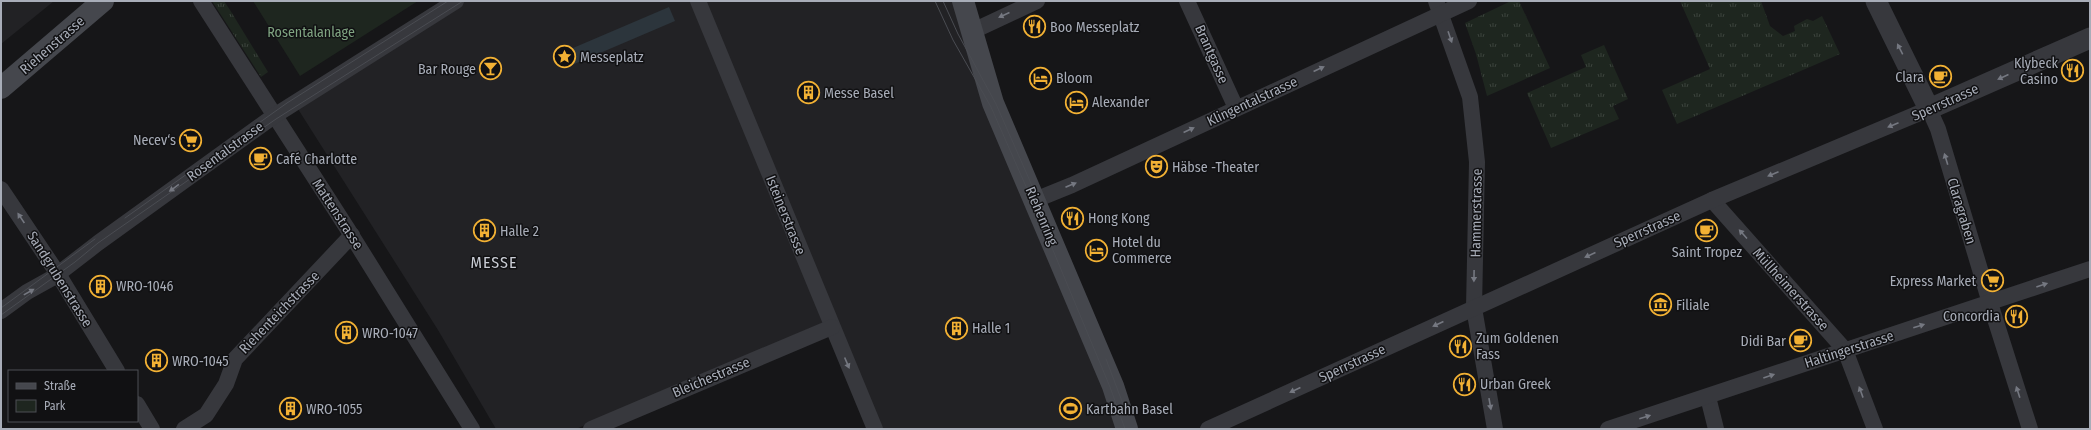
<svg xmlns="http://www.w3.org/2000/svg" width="2091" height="430" font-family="'Fira Sans Condensed',sans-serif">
<defs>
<pattern id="grass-tufts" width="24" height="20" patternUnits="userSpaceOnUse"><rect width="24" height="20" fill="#1e261f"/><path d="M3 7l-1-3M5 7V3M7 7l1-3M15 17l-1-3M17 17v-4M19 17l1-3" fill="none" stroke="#3c433d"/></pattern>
</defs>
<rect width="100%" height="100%" fill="#161618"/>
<!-- built -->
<g fill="#222225">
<path d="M1 1H54L1 44Z"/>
<path d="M445 1H960L1120 429H881L834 318 576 429H496L438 330 291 98Z"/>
</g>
<!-- grass -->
<g fill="url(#grass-tufts)">
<path d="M212 1H224L230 10 268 72 261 77Z"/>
<path d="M1511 1H1519L1550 68 1487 96 1476 54 1465 23Z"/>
<path d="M1680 1H1761L1770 26 1783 36 1795 31 1794 26 1807 19 1813 21 1822 16 1840 54 1677 124 1662 90 1710 69Z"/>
<path d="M1604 45 1628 99 1613 106 1619 119 1551 148 1527 93 1586 67 1581 55Z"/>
</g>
<!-- green -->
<path fill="#1e261f" d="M253 1H418L300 76Z"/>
<!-- water -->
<path fill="#2c353c" d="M669 7 675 21 565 68 559 54Z"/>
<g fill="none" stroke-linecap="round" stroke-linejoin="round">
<!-- minor -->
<g stroke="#37383d" stroke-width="16">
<path d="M201 1 347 228 472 429"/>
<path d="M698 1 875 429"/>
<path d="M1187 1 1236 108"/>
<path d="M1436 1 1470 97 1477 162 1474 308 1495 429"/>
<path d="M973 31 1037 1"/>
<path d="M1 189 58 274 117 371"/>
<path d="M1035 200 1072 185 1469 1"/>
<path d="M1712 200 1845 350 1875 429"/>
<path d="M1 311 27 292 54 277 98 243 274 116 456 1"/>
<path d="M1708 397 1716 429"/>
<path d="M137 404 152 429"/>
<path d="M184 429 206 415 226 384 235 359 352 235"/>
<path d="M591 429 832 327"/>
<path d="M1208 429 1712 200 1929 109 1938 129 1990 303 2030 429"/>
<path d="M1608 429 2090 269"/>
</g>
<!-- tertiary -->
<path stroke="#37383d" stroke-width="21" d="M1876 1 1929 109 2090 38"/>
<!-- secondary -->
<g stroke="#45474d" stroke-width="22">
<path d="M963 1 993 103 1113 386 1127 429"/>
<path d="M1 88 103 1"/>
</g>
<!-- tram -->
<g stroke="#4a4c52" stroke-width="1">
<path d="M935 1 953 40 991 107 1035 207 1110 387 1125 429"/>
<path d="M943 1 958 34 996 104 1037 197"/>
<path d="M125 218 287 103 448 1"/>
<path d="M1 308 95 239"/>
<path d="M1 315 75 262 98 243 276 119 463 1"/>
<path d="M1106 359 1123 404"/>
</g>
</g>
<!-- one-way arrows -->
<defs><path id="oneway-solid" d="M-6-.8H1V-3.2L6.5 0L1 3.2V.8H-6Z"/></defs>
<g fill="#757881">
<use href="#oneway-solid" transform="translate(1004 15) rotate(156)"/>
<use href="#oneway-solid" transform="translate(1450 37) rotate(71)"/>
<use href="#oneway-solid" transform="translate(1900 49) rotate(-117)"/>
<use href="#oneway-solid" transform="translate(1319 69) rotate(-25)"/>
<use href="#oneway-solid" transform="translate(2003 77) rotate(156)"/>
<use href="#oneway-solid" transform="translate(1893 125) rotate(157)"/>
<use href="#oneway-solid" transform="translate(1189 130) rotate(-25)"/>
<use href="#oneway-solid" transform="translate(1946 159) rotate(-107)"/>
<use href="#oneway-solid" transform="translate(1773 174) rotate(157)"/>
<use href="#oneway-solid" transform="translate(1071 185) rotate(-23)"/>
<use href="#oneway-solid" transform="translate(174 188) rotate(144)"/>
<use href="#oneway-solid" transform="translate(21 218) rotate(-124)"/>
<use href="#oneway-solid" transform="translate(1743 234) rotate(-132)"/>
<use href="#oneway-solid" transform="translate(1590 255) rotate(156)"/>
<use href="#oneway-solid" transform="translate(1474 276) rotate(91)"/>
<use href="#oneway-solid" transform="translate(2042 285) rotate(-19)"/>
<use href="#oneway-solid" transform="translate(29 292) rotate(-29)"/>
<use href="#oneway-solid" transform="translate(1438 324) rotate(155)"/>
<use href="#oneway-solid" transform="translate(1919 326) rotate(-18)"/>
<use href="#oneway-solid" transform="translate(847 363) rotate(67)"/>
<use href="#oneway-solid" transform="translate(1769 376) rotate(-19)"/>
<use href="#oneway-solid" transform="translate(1295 390) rotate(155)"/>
<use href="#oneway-solid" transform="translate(1861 392) rotate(-110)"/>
<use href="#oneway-solid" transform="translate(2018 392) rotate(-108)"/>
<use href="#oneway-solid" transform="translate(1490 404) rotate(80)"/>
<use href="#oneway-solid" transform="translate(1645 417) rotate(-18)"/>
</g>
<!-- icons -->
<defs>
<symbol id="restaurant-ring" viewBox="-11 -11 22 22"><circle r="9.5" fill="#111113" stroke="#f2b134" stroke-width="1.5"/><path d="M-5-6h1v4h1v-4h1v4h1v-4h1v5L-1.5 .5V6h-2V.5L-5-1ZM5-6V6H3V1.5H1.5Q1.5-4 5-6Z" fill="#f2b134"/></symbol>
<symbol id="sight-ring" viewBox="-11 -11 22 22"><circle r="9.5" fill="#111113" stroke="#f2b134" stroke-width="1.5"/><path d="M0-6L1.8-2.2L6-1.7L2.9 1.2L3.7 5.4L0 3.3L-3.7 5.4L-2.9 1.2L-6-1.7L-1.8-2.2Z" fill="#f2b134"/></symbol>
<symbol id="bar-ring" viewBox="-11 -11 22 22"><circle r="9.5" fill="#111113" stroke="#f2b134" stroke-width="1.5"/><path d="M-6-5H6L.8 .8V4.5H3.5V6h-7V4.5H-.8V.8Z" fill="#f2b134"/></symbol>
<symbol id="cafe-ring" viewBox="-11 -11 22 22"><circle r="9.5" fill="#111113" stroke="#f2b134" stroke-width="1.5"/><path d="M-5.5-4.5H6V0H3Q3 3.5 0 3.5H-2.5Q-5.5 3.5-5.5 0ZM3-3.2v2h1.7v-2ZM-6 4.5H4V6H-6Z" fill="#f2b134"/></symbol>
<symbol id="hotel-ring" viewBox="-11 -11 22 22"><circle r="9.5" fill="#111113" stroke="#f2b134" stroke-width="1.5"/><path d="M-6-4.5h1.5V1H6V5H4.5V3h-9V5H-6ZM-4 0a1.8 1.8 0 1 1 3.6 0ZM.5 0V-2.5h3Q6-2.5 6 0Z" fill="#f2b134"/></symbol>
<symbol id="building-ring" viewBox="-11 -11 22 22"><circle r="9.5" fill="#111113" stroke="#f2b134" stroke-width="1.5"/><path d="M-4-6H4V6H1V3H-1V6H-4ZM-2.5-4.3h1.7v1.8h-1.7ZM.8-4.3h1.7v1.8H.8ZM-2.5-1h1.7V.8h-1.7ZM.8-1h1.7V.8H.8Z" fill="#f2b134"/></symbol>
<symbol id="supermarket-ring" viewBox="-11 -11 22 22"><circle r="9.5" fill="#111113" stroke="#f2b134" stroke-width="1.5"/><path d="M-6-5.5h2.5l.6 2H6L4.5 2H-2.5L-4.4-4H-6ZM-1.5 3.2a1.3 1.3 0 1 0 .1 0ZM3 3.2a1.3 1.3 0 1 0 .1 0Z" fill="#f2b134"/></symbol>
<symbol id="theatre-ring" viewBox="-11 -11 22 22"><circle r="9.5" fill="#111113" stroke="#f2b134" stroke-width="1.5"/><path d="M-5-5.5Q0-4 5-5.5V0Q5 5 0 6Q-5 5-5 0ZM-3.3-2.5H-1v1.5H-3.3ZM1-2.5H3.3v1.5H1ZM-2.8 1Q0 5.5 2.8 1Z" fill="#f2b134"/></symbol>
<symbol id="museum-ring" viewBox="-11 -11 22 22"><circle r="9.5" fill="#111113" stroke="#f2b134" stroke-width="1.5"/><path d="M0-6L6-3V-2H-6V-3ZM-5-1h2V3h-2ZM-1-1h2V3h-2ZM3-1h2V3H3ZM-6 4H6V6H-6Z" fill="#f2b134"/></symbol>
<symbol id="stadium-ring" viewBox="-11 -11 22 22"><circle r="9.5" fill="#111113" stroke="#f2b134" stroke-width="1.5"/><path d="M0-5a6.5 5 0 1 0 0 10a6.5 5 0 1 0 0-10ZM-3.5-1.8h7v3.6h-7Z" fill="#f2b134"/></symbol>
</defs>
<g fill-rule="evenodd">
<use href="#restaurant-ring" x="1022" y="14" width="25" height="25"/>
<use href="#sight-ring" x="552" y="44" width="25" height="25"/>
<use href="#bar-ring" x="478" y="56" width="25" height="25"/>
<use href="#restaurant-ring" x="2060" y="58" width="25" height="25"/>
<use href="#cafe-ring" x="1928" y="64" width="25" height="25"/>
<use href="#hotel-ring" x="1028" y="66" width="25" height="25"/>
<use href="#building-ring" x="796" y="80" width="25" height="25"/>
<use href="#hotel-ring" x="1064" y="90" width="25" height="25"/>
<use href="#supermarket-ring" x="178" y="128" width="25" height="25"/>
<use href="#cafe-ring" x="248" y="146" width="25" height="25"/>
<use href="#theatre-ring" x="1144" y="154" width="25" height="25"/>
<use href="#restaurant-ring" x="1060" y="206" width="25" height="25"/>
<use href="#cafe-ring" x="1694" y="218" width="25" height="25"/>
<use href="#building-ring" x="472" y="218" width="25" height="25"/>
<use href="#hotel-ring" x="1084" y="238" width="25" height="25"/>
<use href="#supermarket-ring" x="1980" y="268" width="25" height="25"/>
<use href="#building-ring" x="88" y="274" width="25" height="25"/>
<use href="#museum-ring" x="1648" y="292" width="25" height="25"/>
<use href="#restaurant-ring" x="2004" y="304" width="25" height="25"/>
<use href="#building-ring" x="944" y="316" width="25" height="25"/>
<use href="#building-ring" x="334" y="320" width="25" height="25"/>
<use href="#cafe-ring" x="1788" y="328" width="25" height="25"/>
<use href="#restaurant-ring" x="1448" y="334" width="25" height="25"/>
<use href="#building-ring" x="144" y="348" width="25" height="25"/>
<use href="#restaurant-ring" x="1452" y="372" width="25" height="25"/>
<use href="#building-ring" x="278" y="396" width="25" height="25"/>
<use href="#stadium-ring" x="1058" y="396" width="25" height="25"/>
</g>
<g text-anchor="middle" stroke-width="3" stroke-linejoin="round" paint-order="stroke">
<!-- poi labels -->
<g font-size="14" fill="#a8adb8" stroke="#111113" text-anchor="start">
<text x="1050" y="32">Boo Messeplatz</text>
<text x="580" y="62">Messeplatz</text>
<text x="2058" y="68" text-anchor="end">Klybeck<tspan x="2058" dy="16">Casino</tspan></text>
<text x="476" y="74" text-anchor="end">Bar Rouge</text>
<text x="1924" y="82" text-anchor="end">Clara</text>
<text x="1056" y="83">Bloom</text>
<text x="824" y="98">Messe Basel</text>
<text x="1092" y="107">Alexander</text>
<text x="176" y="145" text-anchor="end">Necev‘s</text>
<text x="276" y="164">Café Charlotte</text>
<text x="1172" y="172">Häbse -Theater</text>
<text x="1088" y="223">Hong Kong</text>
<text x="500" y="236">Halle 2</text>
<text x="1112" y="247">Hotel du<tspan x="1112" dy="16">Commerce</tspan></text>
<text x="1707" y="257" text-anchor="middle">Saint Tropez</text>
<text x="1976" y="286" text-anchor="end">Express Market</text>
<text x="116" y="291">WRO-1046</text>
<text x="1676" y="310">Filiale</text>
<text x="2000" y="321" text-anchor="end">Concordia</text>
<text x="972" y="333">Halle 1</text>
<text x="362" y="338">WRO-1047</text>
<text x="1476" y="343">Zum Goldenen<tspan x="1476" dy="16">Fass</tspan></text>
<text x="1786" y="346" text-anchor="end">Didi Bar</text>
<text x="172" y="366">WRO-1045</text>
<text x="1480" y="389">Urban Greek</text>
<text x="306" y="414">WRO-1055</text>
<text x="1086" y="414">Kartbahn Basel</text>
</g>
<!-- park labels -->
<g font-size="14" fill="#7fa381" stroke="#111113">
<text x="311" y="37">Rosentalanlage</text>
</g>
<!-- street labels -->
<g font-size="14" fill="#a8adb8" stroke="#111113">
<text transform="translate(52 45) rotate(-41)" y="5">Riehenstrasse</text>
<text transform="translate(1212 54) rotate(66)" y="5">Brantgasse</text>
<text transform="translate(1252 101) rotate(-25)" y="5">Klingentalstrasse</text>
<text transform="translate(1945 102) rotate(-24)" y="5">Sperrstrasse</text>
<text transform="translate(225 151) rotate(-36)" y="5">Rosentalstrasse</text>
<text transform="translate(1962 211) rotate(73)" y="5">Claragraben</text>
<text transform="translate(1476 213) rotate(-89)" y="5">Hammerstrasse</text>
<text transform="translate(338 214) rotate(57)" y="5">Mattenstrasse</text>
<text transform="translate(786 215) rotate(68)" y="5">Isteinerstrasse</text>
<text transform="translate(1042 216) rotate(67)" y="5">Riehenring</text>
<text transform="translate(1647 229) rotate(-24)" y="5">Sperrstrasse</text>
<text transform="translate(60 279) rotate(58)" y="5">Sandgrubenstrasse</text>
<text transform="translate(1791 289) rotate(48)" y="5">Müllheimerstrasse</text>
<text transform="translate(279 312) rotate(-46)" y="5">Riehenteichstrasse</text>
<text transform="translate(1849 349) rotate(-18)" y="5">Haltingerstrasse</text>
<text transform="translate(1352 363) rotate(-25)" y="5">Sperrstrasse</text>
<text transform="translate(711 377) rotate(-23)" y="5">Bleichestrasse</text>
</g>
<!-- quarter labels -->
<g font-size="16" letter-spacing="1" fill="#c9ccd4" stroke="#111113">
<text x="494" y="268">MESSE</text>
</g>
</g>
<!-- border -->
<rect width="2091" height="430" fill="none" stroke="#a8adb8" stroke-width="4"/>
<!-- legend -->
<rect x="8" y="370" width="130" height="52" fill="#111113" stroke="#4d4f55"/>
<rect x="16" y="383" width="20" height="6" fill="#45474d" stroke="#4d4f55"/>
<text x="44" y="390" font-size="12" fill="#a8adb8">Straße</text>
<rect x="16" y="400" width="20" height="12" fill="#1e261f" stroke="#4d4f55"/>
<text x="44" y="410" font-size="12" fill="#a8adb8">Park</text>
</svg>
